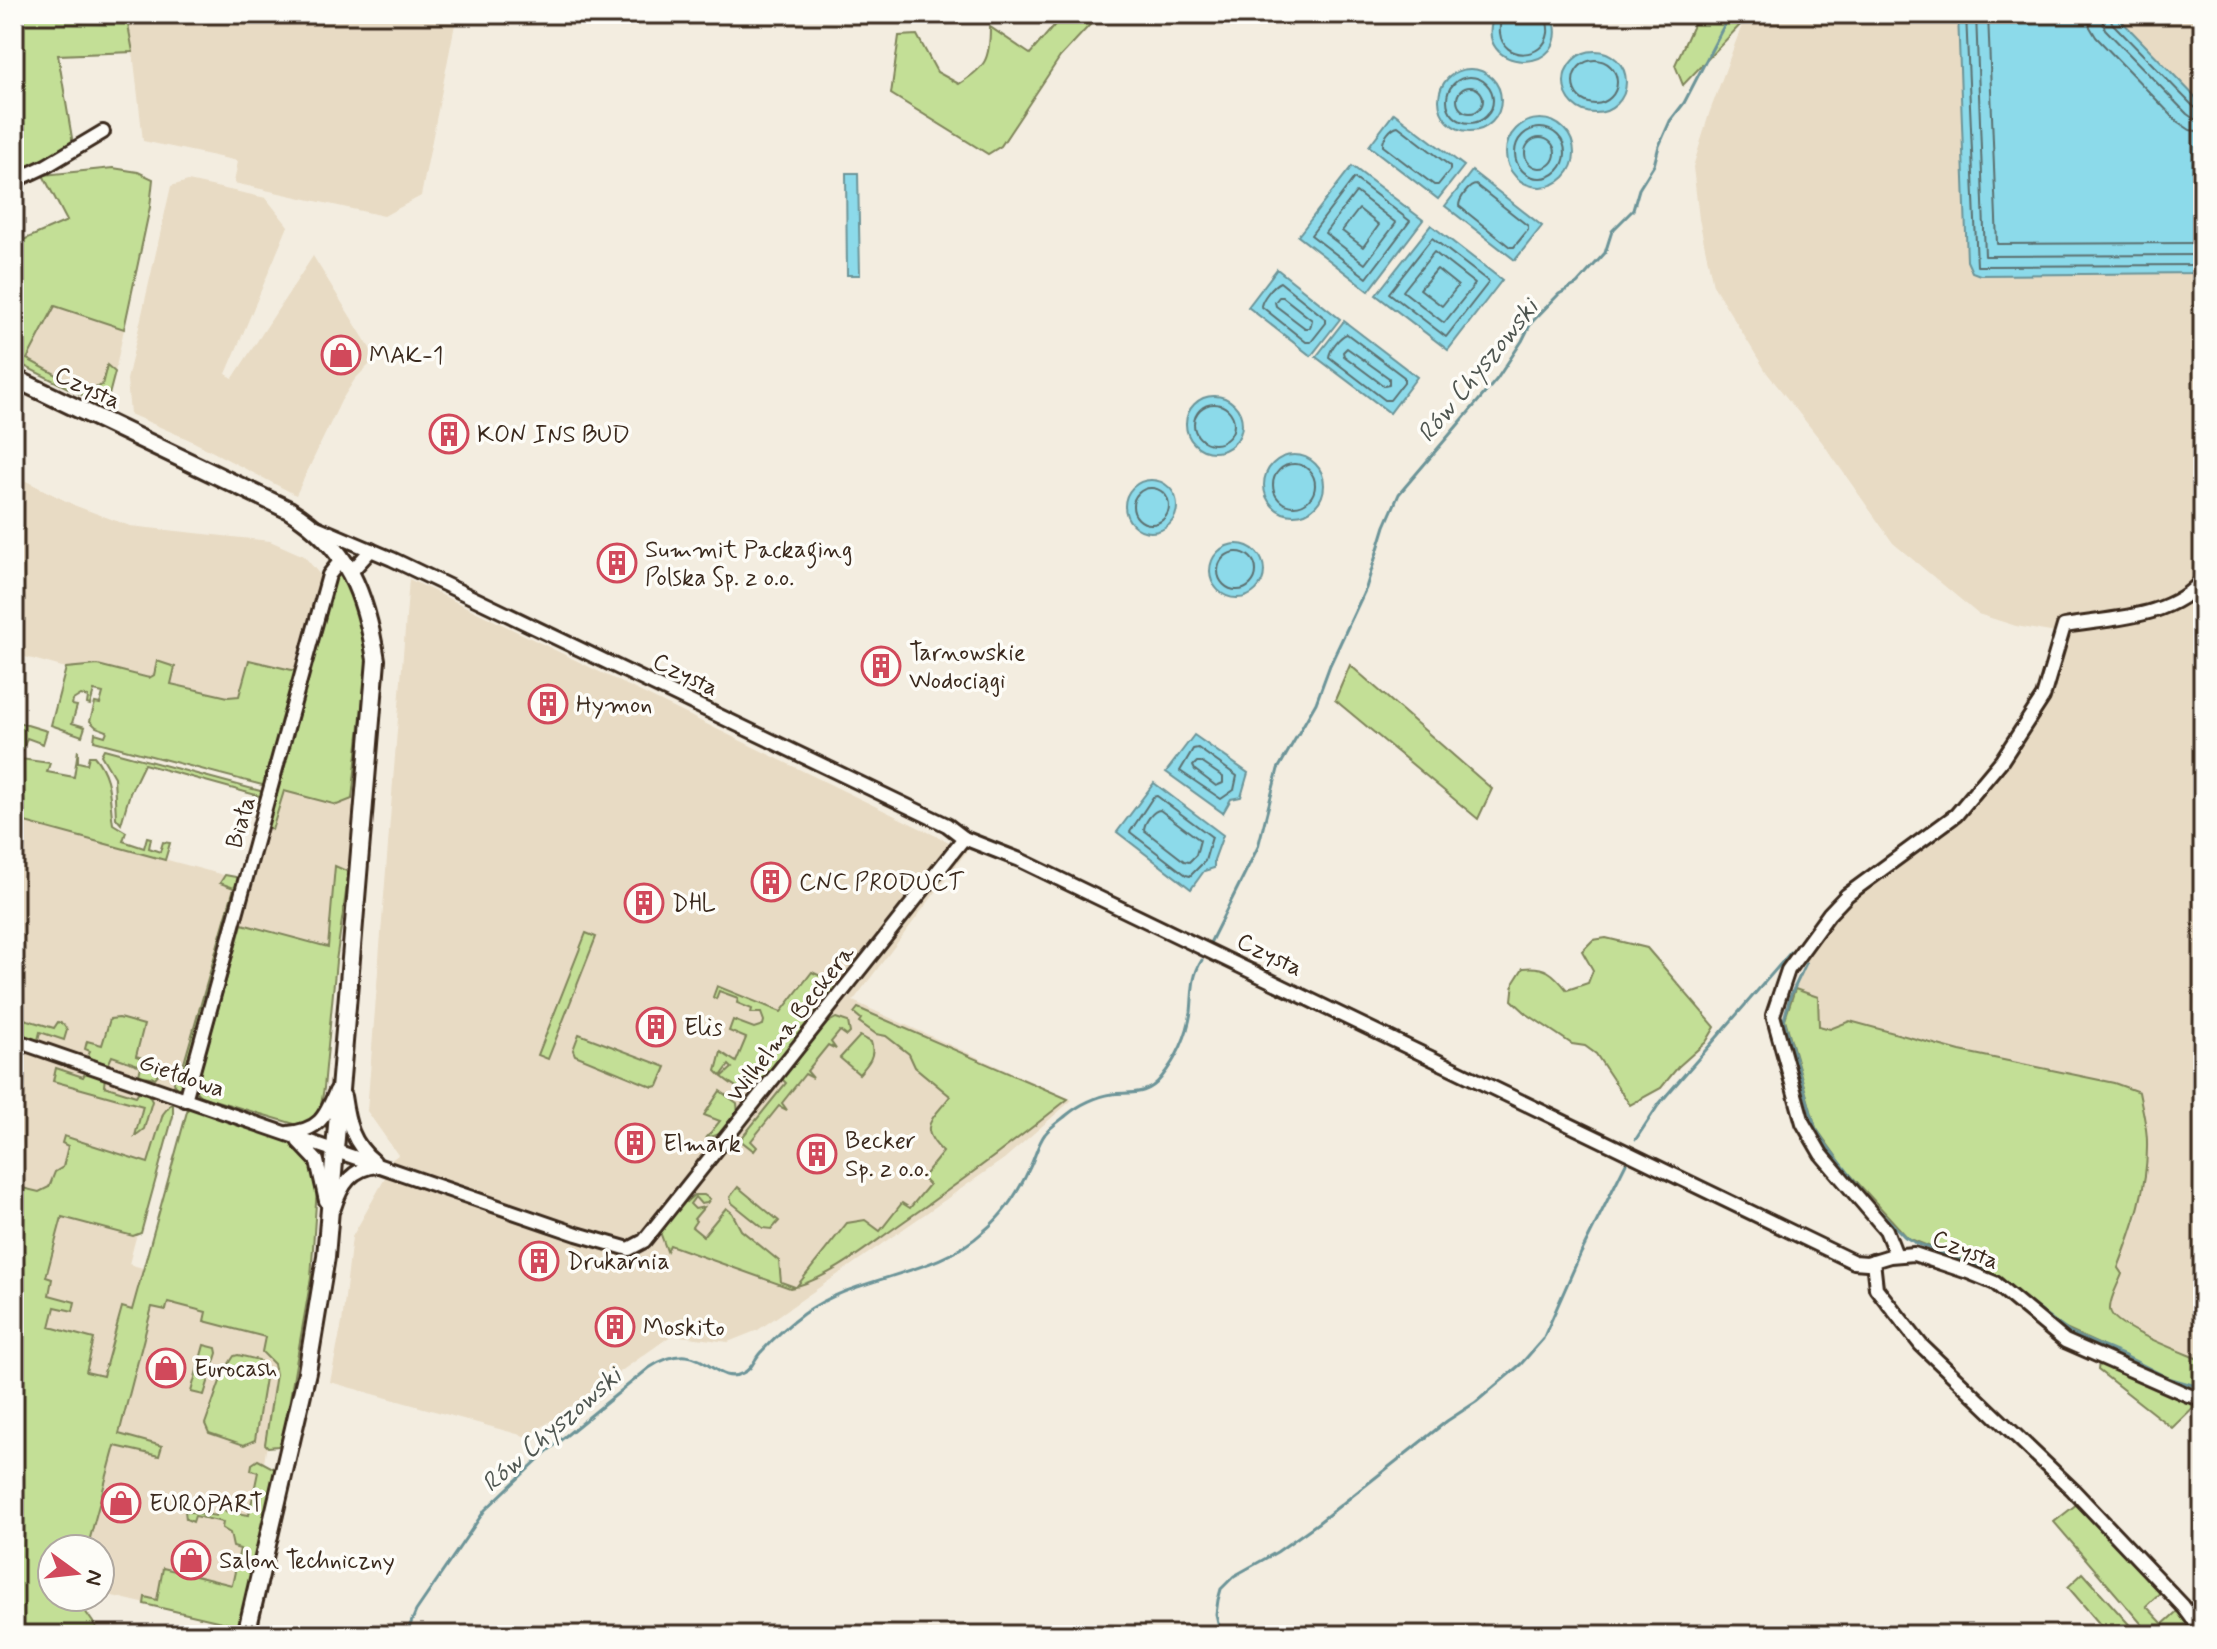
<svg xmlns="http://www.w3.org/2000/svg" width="2217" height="1649" font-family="Mynerve,sans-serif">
<rect width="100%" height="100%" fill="#f3ede0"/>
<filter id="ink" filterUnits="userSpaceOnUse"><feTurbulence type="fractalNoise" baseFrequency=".0125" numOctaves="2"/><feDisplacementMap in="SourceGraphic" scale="16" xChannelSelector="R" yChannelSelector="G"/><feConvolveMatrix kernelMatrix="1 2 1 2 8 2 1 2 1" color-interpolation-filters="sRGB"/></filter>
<g filter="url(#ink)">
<!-- built -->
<g fill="#e8dbc4">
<path d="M126 14H457L421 196 384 216 234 183 238 161 143 141 133 52Z"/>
<path d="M1746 14H2203V1361L2132 1331 2118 1323 2110 1312V1303L2122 1275 2118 1268 2137 1219 2144 1183 2147 1139 2139 1092 2113 1083 1960 1051 1850 1021 1830 1029 1819 1026 1818 997 1795 989 1806 963 1807 945 1829 914 1956 815 2043 697 2062 634 2016 626 1978 614 1893 543 1822 442 1767 373 1713 285 1699 219 1693 167 1709 114Z"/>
<path d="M188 181 266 198 288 226 226 374 233 378 313 256 376 358 355 379 341 401 296 495 190 440 130 414 127 380 171 186Z"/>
<path d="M55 305 124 329 115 372 112 370 102 385 87 392 26 359Z"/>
<path d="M14 475 76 506 130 526 270 541 304 556 321 576 296 671 249 660 239 696 228 697 99 665 66 668 14 654Z"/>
<path d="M409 579 967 851 853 1001 1072 1100 1004 1159 758 1330 728 1342 672 1335 528 1437 330 1382 342 1323 352 1237 384 1180 390 1161 398 1155 367 1111Z"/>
<path d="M284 791 337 805 352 799 355 835 349 872 335 866 328 947 242 924 267 822Z"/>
<path d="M14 819 246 881 185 1100 173 1096 129 1264 307 1317 298 1370 266 1450 239 1626 100 1593V1549H73L56 1343 14 1256Z"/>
</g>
<!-- green -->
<g fill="#c3df96" stroke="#7f845a" stroke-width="2">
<path d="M14 14H126L133 52 58 55 73 144 41 163 14 173Z"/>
<path d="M1064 14H1100L1060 57 1001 146 988 154 891 94 899 36 917 35 937 72 959 84C986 67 990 59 990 27L1030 54Z"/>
<path d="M1698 14H1746L1743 22 1683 85 1675 65Z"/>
<path d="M113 168 138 172 153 179 150 207 124 329 55 306 27 359 87 391 102 385 107 365 115 372 109 395 100 404 14 361V244L67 221 43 175Z"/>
<path d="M336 572H339L353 598 364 629 367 660 352 799 337 805 284 791 272 830 267 826 266 819Z"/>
<path d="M249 660 296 671 302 675 266 786 94 741 95 733 105 736 107 731 96 727 90 721 95 703 100 704 103 693 94 691 90 705 87 704 88 697 81 695 73 700 72 705 77 706 72 723 85 727 82 736 51 725 66 668 98 665 149 678 154 675 157 661 175 667 171 684 228 697 239 696Z"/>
<path d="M1350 665 1492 789 1478 819 1335 700Z"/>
<path d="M14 721 47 731 43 744 27 738 20 759 50 763 47 772 74 777 78 750V762L87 764 89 756H94C112 777 109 798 113 824L126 832 123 841 144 848 147 837 151 838 149 848 160 852 163 842 170 843 165 860 14 819Z"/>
<path d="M104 749 264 792 263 797 144 764 130 793 121 824 116 818 114 777 101 755Z"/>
<path d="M335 866 349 872 336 961 324 1088 319 1116 301 1126 200 1096 195 1090 242 924 328 947Z"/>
<path d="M225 875 241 878 184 1088 182 1090 175 1087 173 1077 182 1070 234 888 220 883Z"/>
<path d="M586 933 596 937 548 1059 538 1055Z"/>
<path d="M1606 938 1647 948 1715 1027 1706 1042 1678 1067 1661 1088 1630 1105 1596 1054 1585 1046 1572 1044 1527 1014 1512 1000 1514 982 1523 968C1545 965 1553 973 1567 990L1588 983 1593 970 1582 951 1593 940Z"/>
<path d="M812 972 831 981 835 990 833 997 762 1086C745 1097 736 1087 722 1077L732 1068 729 1065 721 1076 716 1071 721 1052 736 1062 746 1038 729 1031 733 1020 754 1028 763 1025 764 1021 761 1013H751L752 1009 737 1003 738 998 719 991 716 999 713 997 717 986 781 1012Z"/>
<path d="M1795 989 1818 997 1819 1026 1830 1029 1850 1021 1960 1051 2114 1083 2139 1092C2142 1108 2147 1126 2147 1142 2148 1187 2134 1226 2118 1268L2122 1274C2118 1285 2109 1299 2110 1310 2112 1327 2185 1353 2203 1361V1398L2172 1428 2098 1370 2101 1345 2059 1326 1985 1269 1908 1238 1846 1170 1816 1128 1808 1100 1785 1019Z"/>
<path d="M858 1008 1068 1099C1012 1144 955 1186 896 1227 866 1248 832 1276 797 1286L847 1223 865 1220 880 1231 902 1203 910 1208 929 1185 922 1178 943 1152C916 1126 933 1120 950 1096L915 1067 909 1054 886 1036 876 1034 859 1022 861 1019 854 1013Z"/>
<path d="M14 1016 54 1028 58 1022 63 1024 67 1030 64 1040 40 1032 38 1040 17 1033 19 1026 14 1024Z"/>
<path d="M119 1018 144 1025 136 1056 161 1064V1071L155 1078 139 1075 141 1066 112 1056 108 1065 88 1057 90 1051 85 1049 87 1041 102 1045 110 1019Z"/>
<path d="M836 1018 848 1022 850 1033 847 1036 840 1031 831 1042 836 1049 828 1045 807 1071 813 1078 805 1074 782 1103 787 1110 779 1106 751 1141 757 1147 754 1151 740 1140 786 1083 781 1078 827 1023Z"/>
<path d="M579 1034 666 1067 658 1086 653 1087 575 1055 573 1050Z"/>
<path d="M860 1036 871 1042C876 1056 868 1064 859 1074L840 1058Z"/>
<path d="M56 1068 83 1077 87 1070 105 1077 104 1086 136 1096 141 1088 147 1092 152 1101 144 1129 135 1136 143 1106 53 1081Z"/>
<path d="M720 1091 737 1103 738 1114C729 1126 724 1136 707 1137L720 1121 704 1115Z"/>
<path d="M173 1104V1116L141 1233 133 1236 62 1217 46 1277 52 1279 49 1295 75 1302 73 1311 55 1307 50 1327 94 1339 86 1372 103 1376 122 1307 132 1310 188 1108 192 1106 285 1138 304 1154 312 1166 317 1188 311 1278 283 1439 278 1446 268 1447 265 1444 276 1374 274 1364 262 1352 265 1337 204 1321 206 1312 168 1302 166 1310 152 1307 119 1434 162 1446 159 1456 115 1446 87 1549H52V1597H75L102 1635H14V1186L39 1192 49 1187 55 1172 63 1167 68 1146 62 1143 64 1136 148 1163 163 1114 170 1105Z"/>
<path d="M738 1187 779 1221 772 1229 763 1228 732 1203 730 1197Z"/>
<path d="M694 1195H704L710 1199 707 1203 701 1204 695 1197 690 1204 695 1209 704 1207 694 1219 696 1221 692 1227 703 1236 726 1208 732 1213 741 1230 779 1261 781 1282 795 1287 790 1288 670 1245 667 1251 660 1232 684 1201 686 1202Z"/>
<path d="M204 1345 216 1348 217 1353 204 1395 191 1392Z"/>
<path d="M238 1355 259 1360 266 1372 255 1440 244 1445 209 1433 205 1424 223 1373 234 1356Z"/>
<path d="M258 1460 275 1469 274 1481 239 1626 144 1604 145 1597 157 1600 163 1568 232 1585 240 1549 233 1547 230 1533 222 1528 223 1522 195 1516 193 1522 186 1519 185 1511 216 1516 218 1510 249 1515 258 1472 251 1470 252 1464Z"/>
<path d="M2082 1500 2165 1588 2146 1606 2163 1624 2183 1606 2203 1635H2151L2054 1522Z"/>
<path d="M2083 1573 2134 1630 2138 1635H2109L2068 1587Z"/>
</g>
<!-- water -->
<g fill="#8cdaea" stroke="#6c9498" stroke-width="2">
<path d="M1495 14H1552C1577 79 1468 74 1495 14Z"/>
<path d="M1958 14H2115L2203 105V273L1980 275 1972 272 1967 261Z"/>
<circle cx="1595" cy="82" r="31"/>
<circle cx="1470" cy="100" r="31"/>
<path d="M1394 113 1464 166 1438 199 1369 146Z"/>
<circle cx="1540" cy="153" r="34"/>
<path d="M1352 166 1423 220 1369 291 1298 236Z"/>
<path d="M1472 171 1542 226 1515 260 1445 206Z"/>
<path d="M846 173H858L860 275H847Z"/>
<path d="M1431 225 1502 280 1448 350 1376 295Z"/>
<path d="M1277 269 1340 319 1311 356 1248 307Z"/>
<path d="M1344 321 1417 377 1390 413 1316 357Z"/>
<circle cx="1214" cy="424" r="28"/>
<circle cx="1294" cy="485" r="30"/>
<circle cx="1151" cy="506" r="26"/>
<circle cx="1237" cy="571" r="27"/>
<path d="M1194 735 1248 773 1241 797 1231 799 1223 813 1166 772Z"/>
<path d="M1154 783 1223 835 1214 860V868L1204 871 1191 889 1117 832Z"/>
</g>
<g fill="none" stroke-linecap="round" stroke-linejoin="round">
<!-- shore -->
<g stroke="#5b7070" stroke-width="2">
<path d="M1502 14C1501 20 1499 27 1500 33 1503 61 1544 60 1548 33 1549 26 1546 20 1545 14"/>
<path d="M1966 14 1977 266 2203 265"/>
<path d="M1976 14 1985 256 2203 255"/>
<path d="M1988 14 1997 244 2203 243"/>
<path d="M2088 14 2090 27 2096 37 2178 122 2190 130 2203 132"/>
<path d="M2100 14 2105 29 2187 114 2194 119 2203 120"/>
<path d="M2110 14 2112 23 2194 107 2203 110"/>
<circle cx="1595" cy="82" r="22"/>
<circle cx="1470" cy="100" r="23"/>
<circle cx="1470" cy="100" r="13"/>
<path d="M1398 126 1450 166V170L1438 185H1434L1383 146C1382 139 1391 127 1398 126Z"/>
<circle cx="1540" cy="153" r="25"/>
<circle cx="1540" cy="153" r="15"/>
<path d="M1354 178 1410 221 1367 278 1311 235Z"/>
<path d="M1476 185 1528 226V230L1514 247H1510L1459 206C1459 199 1469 185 1476 185Z"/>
<path d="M1356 192 1396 223 1365 264 1325 233Z"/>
<path d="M1359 209 1379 225 1363 247 1342 231Z"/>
<path d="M1432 238 1489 282 1446 337 1389 293Z"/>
<path d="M1434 252 1475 284 1444 323 1403 291Z"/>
<path d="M1437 269 1458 286 1442 306 1420 289Z"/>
<path d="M1280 282 1326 319V323L1311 342H1306L1261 306C1262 299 1273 285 1280 282Z"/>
<path d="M1279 297H1283L1312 320 1310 328H1305L1276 306 1275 302Z"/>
<path d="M1347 334 1404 377V382L1390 400H1385L1329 357C1330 349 1340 336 1347 334Z"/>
<path d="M1347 348 1389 378V385L1384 386 1344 356 1343 352Z"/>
<circle cx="1214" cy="424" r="20"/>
<circle cx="1294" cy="485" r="21"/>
<circle cx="1151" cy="506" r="18"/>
<circle cx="1237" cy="571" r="19"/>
<path d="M1198 748 1237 776 1234 790 1221 799 1180 771 1193 749Z"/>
<path d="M1197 762H1201L1223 777V783L1216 786 1195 770 1193 766Z"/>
<path d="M1157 796 1212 837 1205 861 1190 876 1186 875 1130 832 1153 797Z"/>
<path d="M1160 810 1200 840 1196 855 1189 862 1184 861 1144 830C1144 823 1153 810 1160 810Z"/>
</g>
<!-- stream -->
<g stroke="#6c9498" stroke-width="3">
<path d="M1209 945 1258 847 1278 769 1316 703 1330 665 1366 588 1385 526 1399 494 1497 379 1522 341 1531 323 1559 294 1577 284 1605 253 1612 231 1633 210 1639 189 1654 165 1659 146 1670 121 1684 103 1730 14"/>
<path d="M1806 963 1790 997 1784 1020 1815 1127 1825 1143 1871 1202 1905 1237 1916 1243 1981 1268 1993 1276"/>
<path d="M1636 1139 1659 1104 1791 952"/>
<path d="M2016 1292 2070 1333 2125 1356 2168 1378 2203 1388"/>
<path d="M406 1635 416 1611 485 1510 546 1452 649 1368C704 1332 712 1389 743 1373 754 1368 754 1358 762 1351 774 1338 788 1325 803 1314 857 1274 934 1278 984 1231 1004 1214 1019 1191 1030 1167 1035 1157 1038 1143 1045 1134 1050 1127 1061 1120 1068 1114 1079 1105 1097 1096 1112 1094 1132 1092 1147 1096 1161 1078 1177 1058 1187 1038 1191 1012 1193 993 1191 977 1202 960"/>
<path d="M1221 1635 1216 1614 1218 1600 1221 1589 1234 1576 1277 1552 1318 1523 1447 1421 1476 1402 1521 1364 1543 1339 1581 1253 1626 1163"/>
</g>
<defs>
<g id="minor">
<path d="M14 181 46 166 103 132"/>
<path d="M314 526 392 559 947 825 964 838 1020 860 1854 1262 1867 1263 1890 1256 1914 1254 1968 1272 1995 1283 2065 1341 2188 1395 2203 1399"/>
<path d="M350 573 371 550"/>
<path d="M14 1040 577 1234 629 1249 644 1241 964 838"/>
<path d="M344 1096C348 1123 352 1143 374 1161"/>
<path d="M185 1100 329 575 342 559"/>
<path d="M288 1133C319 1130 325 1118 336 1091"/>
<path d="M298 1141 317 1161 326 1201"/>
<path d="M334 1208C341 1185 352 1168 377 1166"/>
<path d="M1896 1255 1886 1230 1821 1154 1803 1123 1773 1015 1788 970 1829 914 1847 895 1956 815 2002 760 2043 697 2064 626C2111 618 2171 619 2203 579"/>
<path d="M1873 1261 1876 1288 1921 1345 2073 1490 2183 1606 2203 1633"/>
</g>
<path id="major" d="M14 378 289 510C348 546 366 595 376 660L326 1257 307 1372 246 1635"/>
</defs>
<!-- minor casing -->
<use href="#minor" stroke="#3b2a1e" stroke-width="18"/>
<!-- major casing -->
<use href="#major" stroke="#3b2a1e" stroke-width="22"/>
<!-- minor -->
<use href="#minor" stroke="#fdfcf7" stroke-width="12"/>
<!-- major -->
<use href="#major" stroke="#fdfcf7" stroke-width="16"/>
</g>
</g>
<!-- icons -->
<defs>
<symbol id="shop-ring" viewBox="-11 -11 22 22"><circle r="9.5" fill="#fdfcf7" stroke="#d1495b" stroke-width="1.5"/><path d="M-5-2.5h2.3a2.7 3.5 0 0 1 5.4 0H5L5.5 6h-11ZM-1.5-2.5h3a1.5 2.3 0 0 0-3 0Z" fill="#d1495b"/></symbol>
<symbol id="building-ring" viewBox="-11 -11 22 22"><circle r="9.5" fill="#fdfcf7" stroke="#d1495b" stroke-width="1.5"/><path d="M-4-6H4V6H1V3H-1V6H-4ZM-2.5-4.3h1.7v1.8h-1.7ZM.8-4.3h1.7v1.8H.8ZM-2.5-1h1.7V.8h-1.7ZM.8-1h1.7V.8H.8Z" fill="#d1495b"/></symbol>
</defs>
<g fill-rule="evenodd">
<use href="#shop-ring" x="319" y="333" width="44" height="44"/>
<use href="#building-ring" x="427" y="412" width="44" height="44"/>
<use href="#building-ring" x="595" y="541" width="44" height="44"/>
<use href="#building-ring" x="859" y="644" width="44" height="44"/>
<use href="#building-ring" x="526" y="682" width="44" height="44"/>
<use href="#building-ring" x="749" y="860" width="44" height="44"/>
<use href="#building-ring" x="622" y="881" width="44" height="44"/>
<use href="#building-ring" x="634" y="1005" width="44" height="44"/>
<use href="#building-ring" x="613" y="1121" width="44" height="44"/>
<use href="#building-ring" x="795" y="1132" width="44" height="44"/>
<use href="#building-ring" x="517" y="1239" width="44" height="44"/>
<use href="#building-ring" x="593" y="1305" width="44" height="44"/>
<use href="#shop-ring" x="144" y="1346" width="44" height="44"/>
<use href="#shop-ring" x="99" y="1481" width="44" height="44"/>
<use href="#shop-ring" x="169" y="1538" width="44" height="44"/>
</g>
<g text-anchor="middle" stroke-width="7" stroke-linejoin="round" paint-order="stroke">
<!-- poi labels -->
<g font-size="24" fill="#3b2a1e" stroke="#fdfcf7" text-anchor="start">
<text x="369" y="363">MAK-1</text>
<text x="477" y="442">KON INS BUD</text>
<text x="645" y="557">Summit Packaging<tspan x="645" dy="28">Polska Sp. z o.o.</tspan></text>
<text x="909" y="660">Tarnowskie<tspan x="909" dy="28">Wodociągi</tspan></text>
<text x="576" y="712">Hymon</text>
<text x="799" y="890">CNC PRODUCT</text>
<text x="672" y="911">DHL</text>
<text x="684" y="1035">Elis</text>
<text x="845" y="1148">Becker<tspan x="845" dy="28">Sp. z o.o.</tspan></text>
<text x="663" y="1151">Elmark</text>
<text x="567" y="1269">Drukarnia</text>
<text x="643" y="1335">Moskito</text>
<text x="194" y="1376">Eurocash</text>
<text x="149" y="1511">EUROPART</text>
<text x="219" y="1568">Salon Techniczny</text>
</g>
<!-- street labels -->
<g font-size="24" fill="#3b2a1e" stroke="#fdfcf7">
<text transform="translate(88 387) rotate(25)" y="8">Czysta</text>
<text transform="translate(686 674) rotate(26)" y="8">Czysta</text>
<text transform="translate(240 822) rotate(-74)" y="8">Biała</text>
<text transform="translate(1270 954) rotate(26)" y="8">Czysta</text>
<text transform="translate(790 1023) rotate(-52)" y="8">Wilhelma Beckera</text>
<text transform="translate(182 1075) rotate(19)" y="8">Giełdowa</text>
<text transform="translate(1966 1249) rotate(22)" y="8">Czysta</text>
</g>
<!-- water labels -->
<g font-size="26" font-style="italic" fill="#4f5651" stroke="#fdfcf7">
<text transform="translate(1477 370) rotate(-51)" y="9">Rów Chyszowski</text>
<text transform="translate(551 1429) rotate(-41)" y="9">Rów Chyszowski</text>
</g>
</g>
<!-- margin -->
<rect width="2217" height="1649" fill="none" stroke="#fdfcf7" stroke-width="48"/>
<rect x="24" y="24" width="2169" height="1601" fill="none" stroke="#3b2a1e" stroke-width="3" filter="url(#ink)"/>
<!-- north arrow -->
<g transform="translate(76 1573) rotate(105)"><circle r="38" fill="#fdfcf7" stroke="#afa8a0" stroke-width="2"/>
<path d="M0-6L14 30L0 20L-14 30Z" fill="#d1495b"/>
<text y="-12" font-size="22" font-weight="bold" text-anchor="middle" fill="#3b2a1e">N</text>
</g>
</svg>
